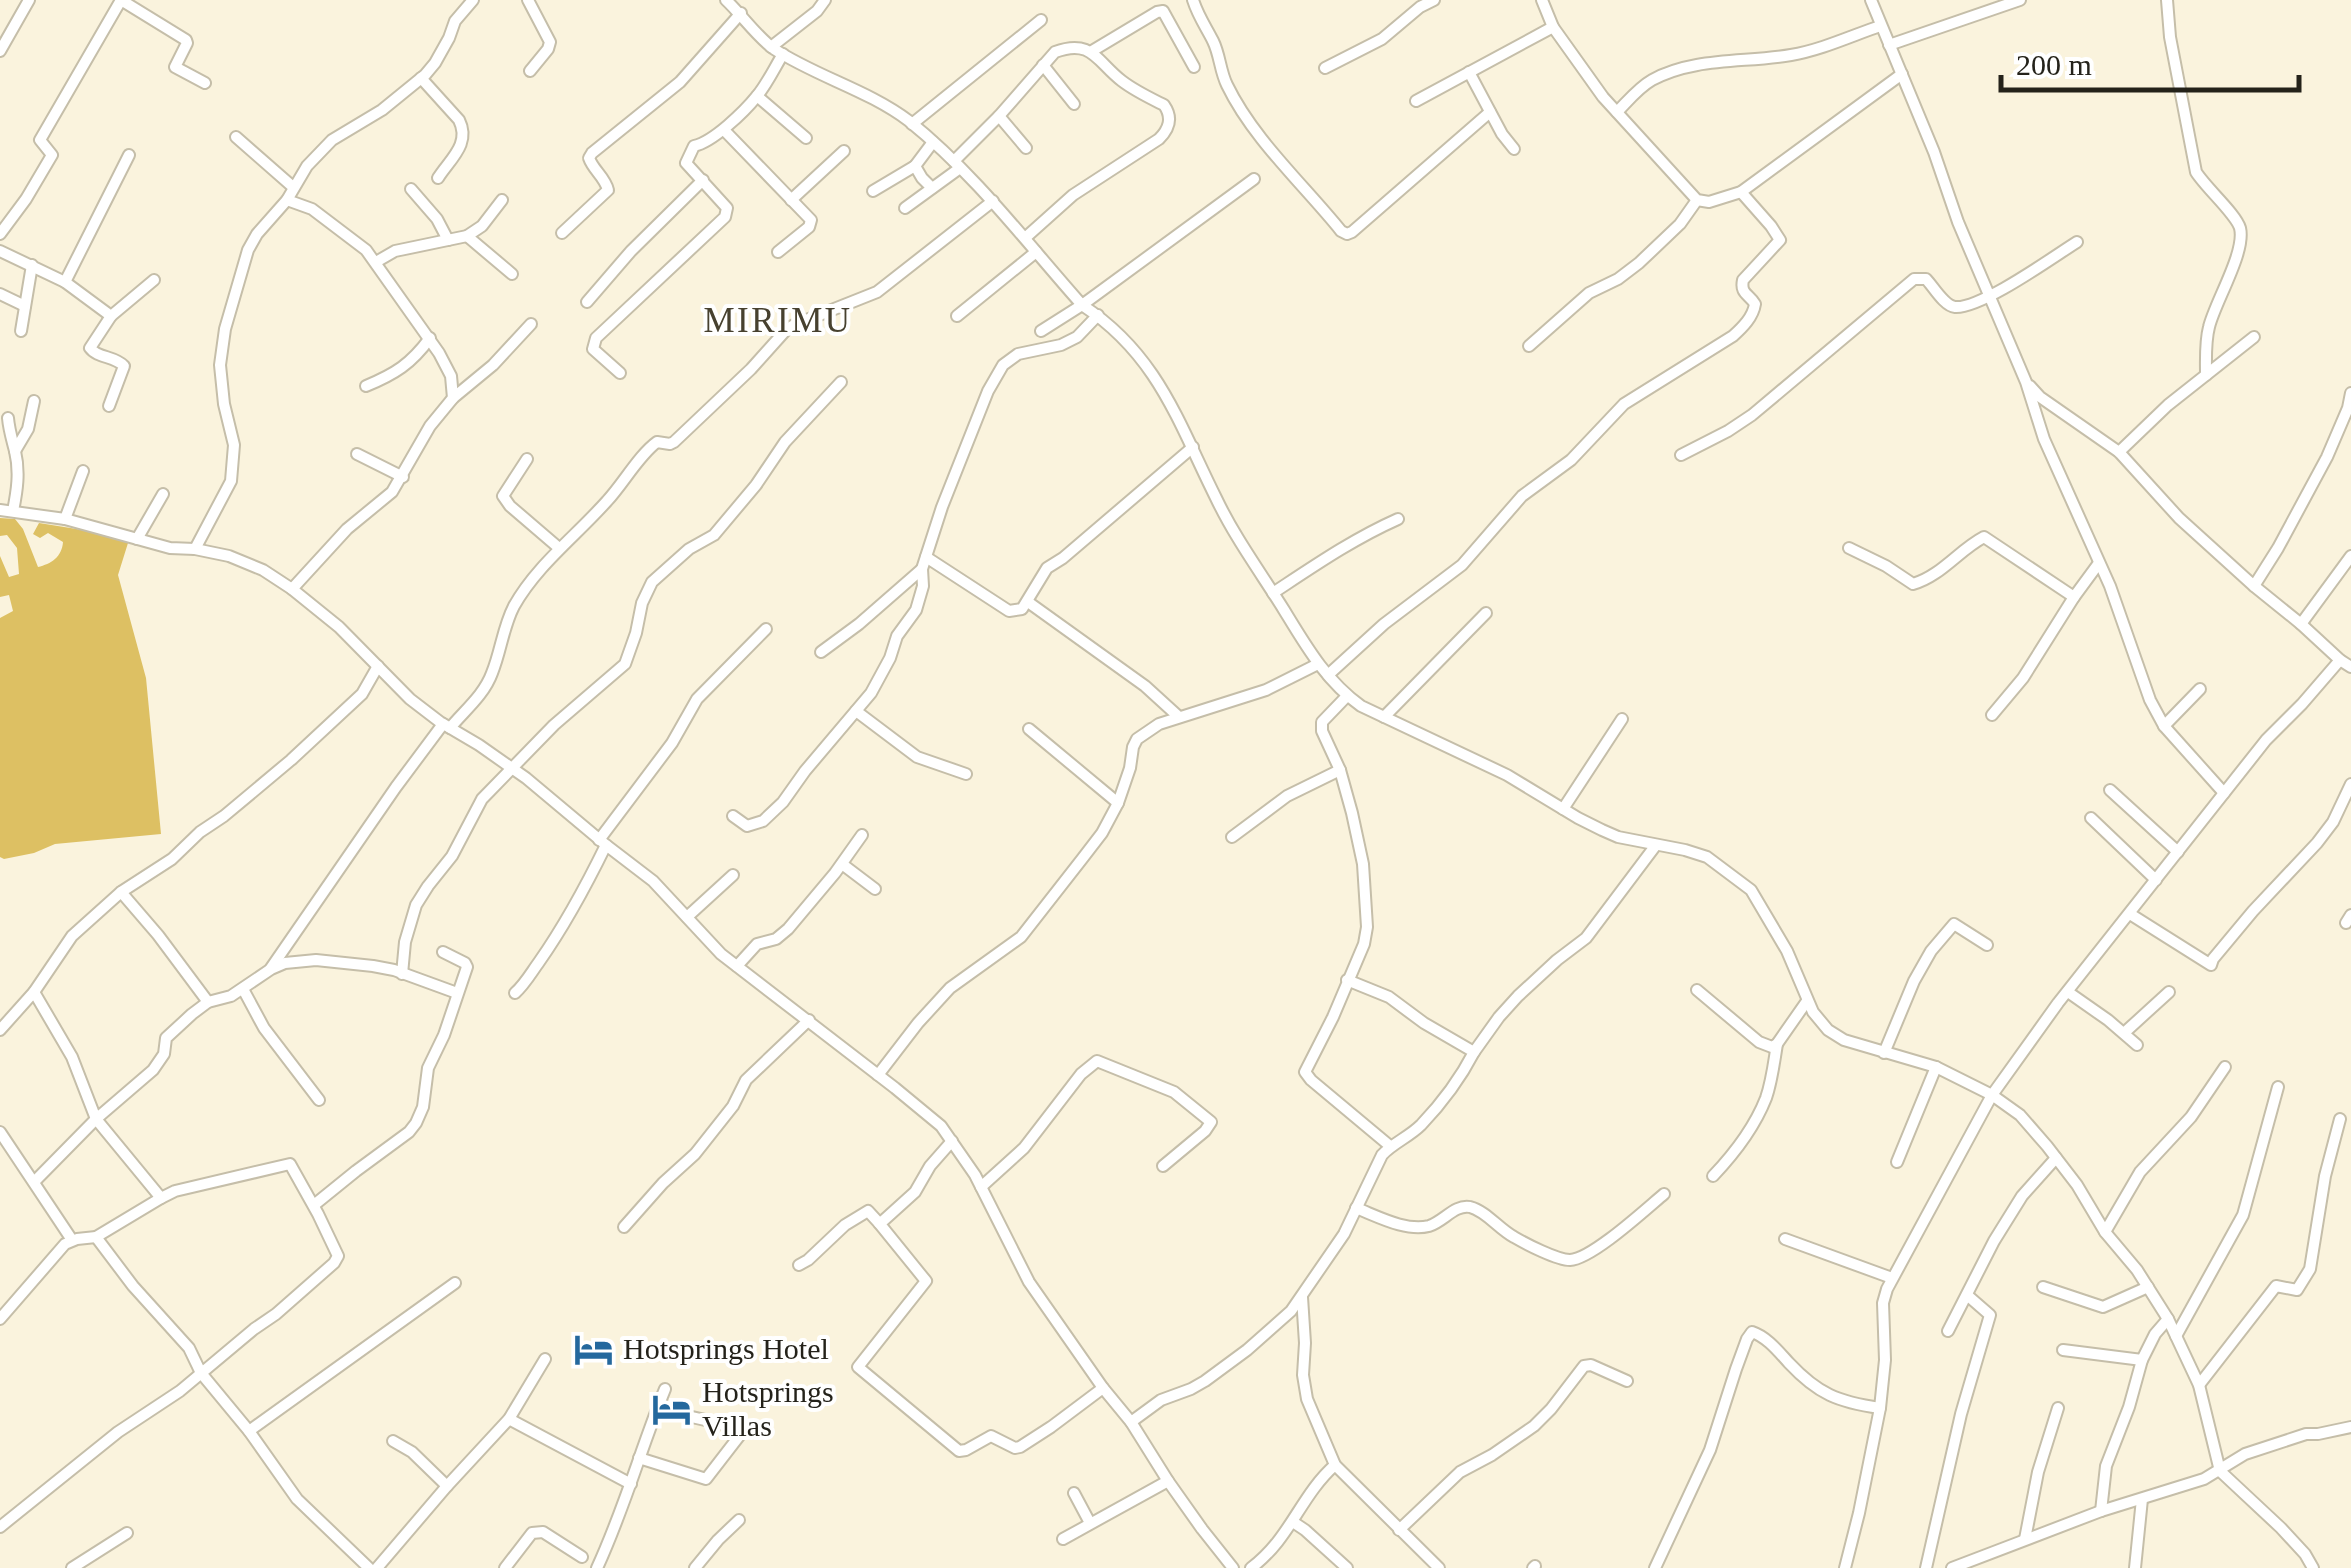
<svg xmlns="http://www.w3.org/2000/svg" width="2351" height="1568" font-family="'Times New Roman',serif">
<rect width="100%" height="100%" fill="#faf3dd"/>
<!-- green -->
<path fill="#ddc063" d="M0 518 15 519 23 529 38 567C51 564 62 557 63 542L48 533 40 538 33 534 39 523 89 531 128 543 118 575 146 678 161 834 55 844 34 853 4 859 0 857V618L13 611 9 595 0 597V556L9 577 19 574 17 548 7 535 0 536Z"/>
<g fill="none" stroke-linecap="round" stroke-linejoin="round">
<defs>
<g id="minor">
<path d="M121 0 186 40 187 43 175 67 205 83"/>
<path d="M528 0 550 42 548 49 530 71"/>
<path d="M726 0C741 14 758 38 774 49 817 77 868 90 909 121 975 174 1026 242 1082 305 1158 355 1178 422 1216 498 1235 538 1261 573 1284 610 1306 646 1326 681 1361 706L1507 775 1578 818 1602 830 1618 837 1685 850 1707 857 1751 890 1787 951 1813 1012 1828 1030 1844 1040 1936 1067 1992 1095 2020 1115 2047 1146 2077 1185 2105 1232 2137 1270 2168 1319 2199 1385 2220 1471 2281 1528 2305 1554 2313 1568"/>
<path d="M1193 0C1198 16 1206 27 1213 41 1220 55 1220 71 1227 85 1253 139 1304 185 1341 231L1347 234 1352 232 1490 112"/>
<path d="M1542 0 1553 27 1603 97 1697 200 1709 202 1741 192 1902 74"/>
<path d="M1871 0 1934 152 1958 222 2026 382 2044 439 2110 586 2150 700 2164 726 2224 793"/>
<path d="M2167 0 2170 37 2196 172C2206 188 2236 214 2240 228 2246 252 2215 302 2209 327 2205 342 2206 359 2206 375"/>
<path d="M1889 45 2020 0"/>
<path d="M771 47 817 11 825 0"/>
<path d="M0 51 29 0"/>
<path d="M1092 51 1157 12 1163 11 1194 67"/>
<path d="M1043 65 1074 104"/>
<path d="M1325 68 1382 39 1420 7 1434 0"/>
<path d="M1469 72 1502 134 1514 149"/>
<path d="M421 78 459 120C471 144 450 159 438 178"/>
<path d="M757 96 806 138"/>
<path d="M1416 101 1553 27"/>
<path d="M1617 112C1628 101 1638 88 1652 80 1694 57 1745 63 1791 55 1821 50 1851 36 1880 26"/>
<path d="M999 116 1026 148"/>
<path d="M912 124 1041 20"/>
<path d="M724 130 811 220 809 227 778 252"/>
<path d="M236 137 293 187"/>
<path d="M954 161 999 116 1055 52C1092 38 1097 62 1122 81 1135 91 1150 98 1164 105 1173 118 1169 129 1159 139L1073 195 1025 238"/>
<path d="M932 188 922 178 915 166 933 142"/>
<path d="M411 189 437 219 448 240"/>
<path d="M873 191 915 166"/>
<path d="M287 200 312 209 366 250 439 353 451 376 453 398"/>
<path d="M791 200 844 151"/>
<path d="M905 208 960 168"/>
<path d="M562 233 608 190C605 177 593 170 589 158L592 153 680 82 741 13"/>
<path d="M0 234 26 199 52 155 40 140 121 0"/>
<path d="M467 236 512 274"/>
<path d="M0 251 65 282 111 316 154 280"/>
<path d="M376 262 395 251 467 236 482 226 502 200"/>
<path d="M65 282 129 155"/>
<path d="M0 294 25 306"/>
<path d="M587 302 631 251 703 180"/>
<path d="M957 316 1036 252"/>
<path d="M21 331 32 265"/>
<path d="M1041 331 1082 305 1254 179"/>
<path d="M1529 346 1589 293 1618 279 1639 263 1680 224 1697 200"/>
<path d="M620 373 593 349 596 338 725 217 727 208 686 163 694 146C713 142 744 112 757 96 767 84 775 67 783 54"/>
<path d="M366 386C395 374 411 364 430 338"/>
<path d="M2030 386 2040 397 2119 452 2179 518 2254 586 2301 624 2340 660 2351 667"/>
<path d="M109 406 124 366C115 356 97 358 90 348L111 316"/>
<path d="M8 418C9 430 12 439 15 451 20 472 17 491 13 511"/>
<path d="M15 451 28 429 34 401"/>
<path d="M2119 452 2168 405 2254 337"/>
<path d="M357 454 403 477"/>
<path d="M1681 455 1728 431 1752 415 1914 279H1926C1933 286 1944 306 1955 307 1981 309 2053 257 2077 242"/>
<path d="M527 459 503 496 510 506 559 548"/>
<path d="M0 510 65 519 170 548 195 549 229 556 263 570 292 589 339 627 410 699 440 722 479 745 526 778 606 845 653 881 721 954 895 1088 941 1126 975 1175 1029 1282 1103 1388 1131 1422 1168 1481 1202 1529 1233 1568"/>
<path d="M65 519 83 471"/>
<path d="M137 539 163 494"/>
<path d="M1849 548 1886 566 1913 584C1941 576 1959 550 1984 537L2074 597"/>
<path d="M195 549 231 481 234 445 224 404 220 365 225 329 248 250 257 234 287 200 307 166 332 140 382 110 425 75 435 63 449 38 455 21 473 0"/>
<path d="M926 557 1009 611 1022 609 1047 568 1063 558 1193 447"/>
<path d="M2254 586 2278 548 2327 457 2348 408 2351 393"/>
<path d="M292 589 347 529 392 492 430 426 453 398 493 365 531 324"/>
<path d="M1273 593C1314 566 1353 539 1398 519"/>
<path d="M1028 602 1145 686 1179 717"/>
<path d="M2301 624 2351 556"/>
<path d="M821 652 859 624 922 569"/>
<path d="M1328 675 1384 624 1462 565 1522 496 1571 460 1624 404 1733 336C1743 327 1753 317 1755 304 1749 294 1740 294 1743 280L1780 240 1771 226 1741 192"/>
<path d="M1347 696 1322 722V731L1340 770 1352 813 1363 864 1367 927 1364 944 1333 1017 1305 1072 1311 1080 1390 1146"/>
<path d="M856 711 917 757 966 774"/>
<path d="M1992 715 2023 678 2074 597 2099 563"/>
<path d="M1384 717 1486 613"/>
<path d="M2164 726 2200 689"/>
<path d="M450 728C465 710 484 695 492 673 501 651 503 627 514 606 537 565 576 536 607 501 623 484 639 455 657 442L670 444 674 442 751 369 786 330 794 325 877 292 993 201"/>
<path d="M1029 729 1118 803"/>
<path d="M2110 790 2178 852"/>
<path d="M1563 809 1622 719"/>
<path d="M733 816 747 826 763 821 783 802 805 771 871 693 890 658 897 636 916 610 923 586 922 569 942 507 988 391 1003 365 1018 354 1061 345 1077 337 1098 315"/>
<path d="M2091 818 2156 880"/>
<path d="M1232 837 1287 796 1340 770"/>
<path d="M599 840 672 743 697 699 766 629"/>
<path d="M842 864 875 889"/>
<path d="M121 892 158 935 208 1002"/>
<path d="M2130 914 2211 965 2213 959 2253 911 2317 843 2333 822 2351 784"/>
<path d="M687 917 733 875"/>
<path d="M2346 923 2351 915"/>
<path d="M737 966 757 944 776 939 788 929 835 873 862 835"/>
<path d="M271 968 396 787 443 724"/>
<path d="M402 974 405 942 416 905 428 886 452 856 482 799 554 725 625 664 636 633 642 603 652 582 689 549 714 535 756 485 785 442 841 382"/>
<path d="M243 989 264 1028 319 1100"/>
<path d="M1697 990 1759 1042 1772 1047 1777 1044 1807 1001"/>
<path d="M2068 992 2108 1020 2137 1045"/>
<path d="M515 993C525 984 531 973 539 962 565 925 586 886 606 845"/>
<path d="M0 1030 34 992 72 936 121 892 172 859 200 832 224 816 291 760 362 694 378 666"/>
<path d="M2124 1033 2169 992"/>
<path d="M1474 1052 1499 1017 1518 996 1557 960 1586 938 1656 845"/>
<path d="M1884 1053 1914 981 1931 951 1954 924 1987 945"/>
<path d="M878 1075 918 1023 950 988 1021 937 1082 859 1102 833 1118 803 1130 768 1133 747 1137 739 1159 724 1266 690 1318 664"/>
<path d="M0 1132 72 1240"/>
<path d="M1897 1162 1936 1067"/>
<path d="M1713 1176C1733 1155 1755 1126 1766 1098 1772 1081 1774 1062 1777 1044"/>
<path d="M34 1182 96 1119 153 1070 164 1054 166 1038 192 1014 208 1002 231 996 271 969 285 963 316 960 373 966 394 970 457 993"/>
<path d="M981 1187 1024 1148 1081 1074 1097 1061 1174 1092 1211 1122 1205 1131 1163 1166"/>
<path d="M314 1205 356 1171 409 1132 416 1123 423 1107 428 1068 444 1035 467 967 465 963 443 952"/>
<path d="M1356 1208C1377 1216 1406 1232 1429 1226 1443 1222 1455 1204 1470 1207 1486 1211 1499 1229 1514 1237 1526 1244 1557 1260 1570 1260 1592 1259 1646 1209 1664 1194"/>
<path d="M879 1223 926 1281 858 1367 959 1451 966 1450 991 1436 1015 1448 1020 1447 1051 1427 1103 1388"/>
<path d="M624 1227 663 1183 695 1154 733 1106 746 1080 809 1020"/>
<path d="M2105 1232 2140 1172 2191 1117 2225 1067"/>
<path d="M96 1237 133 1286 189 1348 201 1373 249 1431 297 1499 369 1568"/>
<path d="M1785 1239 1892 1278"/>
<path d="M799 1265 808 1260 845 1225 868 1211 879 1223 884 1220 915 1192 930 1166 952 1141"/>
<path d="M2043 1287 2103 1307 2148 1287"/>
<path d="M1302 1297 1305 1343 1303 1375 1307 1399 1335 1465 1439 1568"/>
<path d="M0 1319 65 1244 77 1239 96 1237 161 1198"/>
<path d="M1948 1331 1994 1241 2022 1196 2056 1158"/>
<path d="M2176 1336 2243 1215 2278 1087"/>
<path d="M2063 1350 2142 1360"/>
<path d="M2199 1385 2276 1286 2297 1290 2310 1269 2325 1176 2340 1119"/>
<path d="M509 1419 631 1484"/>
<path d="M1131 1422 1161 1400 1191 1389 1205 1381 1247 1350 1291 1311 1344 1234 1382 1155C1393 1143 1409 1137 1421 1125 1442 1103 1460 1079 1474 1052L1424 1023 1389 997 1347 980"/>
<path d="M249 1431 455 1283"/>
<path d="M393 1441 412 1452 447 1486"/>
<path d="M639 1458 706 1479 740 1435 736 1427 657 1409"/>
<path d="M1074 1493 1090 1523"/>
<path d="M2101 1511 2106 1466 2129 1407 2142 1360 2155 1334 2168 1319"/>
<path d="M1293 1522 1305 1530 1347 1568"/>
<path d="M0 1527 118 1432 180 1391 254 1329 276 1314 334 1263 338 1256 318 1214 290 1164 175 1191 161 1198 96 1119 72 1057 34 992"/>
<path d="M1399 1530 1460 1472 1492 1455 1534 1426 1551 1409 1584 1366 1591 1365 1627 1381"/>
<path d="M1063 1539 1168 1481"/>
<path d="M2025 1539 2038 1472 2058 1408"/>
<path d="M72 1568 127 1533"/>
<path d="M377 1568 447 1486 509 1419 545 1359"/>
<path d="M505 1568 532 1533 543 1532 582 1557"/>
<path d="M597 1568C624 1510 641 1448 665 1389"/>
<path d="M695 1568 718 1540 739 1520"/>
<path d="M1251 1568C1291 1538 1300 1496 1335 1465"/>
<path d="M1533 1568 1535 1566"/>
<path d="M1655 1568 1710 1450 1736 1369 1747 1339 1752 1332C1767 1337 1778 1351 1789 1363 1818 1394 1838 1402 1880 1408"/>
<path d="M1845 1568 1859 1513 1880 1408 1885 1360 1883 1303 1887 1289 1992 1095 2058 1003 2266 740 2302 704 2340 660"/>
<path d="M1926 1568 1961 1414 1990 1315 1967 1295"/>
<path d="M1952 1568 2101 1511 2204 1479 2245 1454 2306 1434H2318L2351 1427"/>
<path d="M2135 1568 2142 1499"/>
</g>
</defs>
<!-- minor casing -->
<use href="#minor" stroke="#c5bea9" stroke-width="14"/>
<!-- minor -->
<use href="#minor" stroke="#fff" stroke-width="10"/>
</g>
<!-- icons -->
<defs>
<symbol id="hotel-bare" viewBox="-9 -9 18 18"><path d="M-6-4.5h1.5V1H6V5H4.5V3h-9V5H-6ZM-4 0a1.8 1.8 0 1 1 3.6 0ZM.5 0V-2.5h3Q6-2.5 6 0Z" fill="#24689d" stroke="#fff" stroke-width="2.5" paint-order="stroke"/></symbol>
</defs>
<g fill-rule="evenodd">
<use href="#hotel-bare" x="566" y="1322" width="55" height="55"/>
<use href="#hotel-bare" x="644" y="1382" width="55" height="55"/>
</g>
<g text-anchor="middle" stroke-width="8" stroke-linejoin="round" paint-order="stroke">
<!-- poi labels -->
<g font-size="30" fill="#24221a" stroke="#fff" text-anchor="start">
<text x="623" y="1359">Hotsprings Hotel</text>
<text x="702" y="1402">Hotsprings<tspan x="702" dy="34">Villas</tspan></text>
</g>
<!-- quarter labels -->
<g font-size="35" letter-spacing="2.5" fill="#47412f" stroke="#fff">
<text x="778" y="332">MIRIMU</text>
</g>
</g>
<!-- scale -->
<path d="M2001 75v15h298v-15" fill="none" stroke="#24221a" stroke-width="5"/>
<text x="2016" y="75" font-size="30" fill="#24221a" stroke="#ffffff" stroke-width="8" paint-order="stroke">200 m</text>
</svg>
